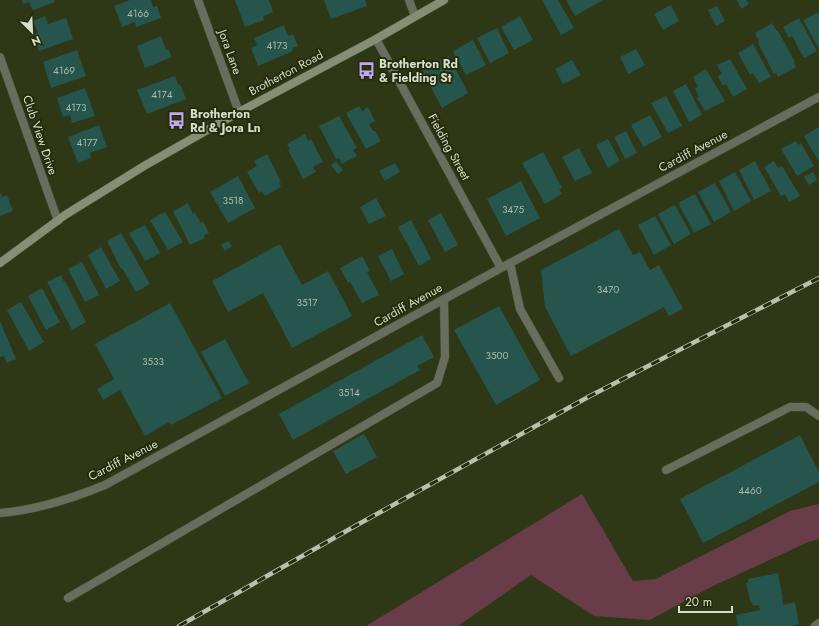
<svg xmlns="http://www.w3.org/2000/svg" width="819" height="626" font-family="Jost,sans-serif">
<rect width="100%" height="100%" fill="#2e3716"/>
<!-- green -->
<path fill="#693c49" d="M582 494 633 581 656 579 790 511 819 504V539L806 543 711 587 650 620 594 616 531 575 458 626H366Z"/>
<!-- building -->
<g fill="#26554d">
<path d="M22 0H54L55 2 33 10 29 2 23 4Z"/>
<path d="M130 0H151L153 7 157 6 161 18 136 27 135 22 122 27 114 6Z"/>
<path d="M235 0H269L273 12 263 16 264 20 245 27Z"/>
<path d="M324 0H365L367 6 331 19Z"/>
<path d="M542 0H558L574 28 561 35Z"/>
<path d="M566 0H603L575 16Z"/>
<path d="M737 0H746L749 4 741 9Z"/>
<path d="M671 5 679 21 663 30 654 14Z"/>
<path d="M717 6 725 21 716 26 708 10Z"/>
<path d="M818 12 819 14V49L803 20Z"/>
<path d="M45 16 48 24 66 18 73 39 39 51 33 35 38 33 33 21Z"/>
<path d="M520 16 533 40 514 50 501 27Z"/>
<path d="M799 18 817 51 804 58 792 36 789 38 783 27Z"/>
<path d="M772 23 777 31H778L795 62 794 63 796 67 778 77 776 73 774 74 758 43 759 42 755 33Z"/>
<path d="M284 25 288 36 293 34 298 46 292 48 293 51 258 66 251 48 257 45 254 38Z"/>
<path d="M497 28 509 53 490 63 477 38Z"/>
<path d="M161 36 166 50 168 49 172 57 145 68 137 46Z"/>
<path d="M473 40 486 65 466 75 453 51Z"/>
<path d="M753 44 771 77 759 83 753 73 750 75 738 53Z"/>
<path d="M636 49 645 65 628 74 620 57Z"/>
<path d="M77 50 86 76 51 88 43 62Z"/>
<path d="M449 56 468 93 442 108 422 71Z"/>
<path d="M730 59 747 89 733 97 726 84 723 86 718 76 722 74 717 65Z"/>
<path d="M572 60 581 75 563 84 555 69Z"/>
<path d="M706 69 725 101 705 111 697 98 699 97 695 88 698 87 693 77Z"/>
<path d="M175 76 178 85 180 84 186 99 147 114 137 90Z"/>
<path d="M686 84 702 115 689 122 673 91Z"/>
<path d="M85 88 95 116 72 123 70 115 63 117 57 98Z"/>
<path d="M666 96 682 126 668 133 651 103Z"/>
<path d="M359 106 362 111 368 107 375 121 369 124 373 131H375L381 141 366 149 346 113Z"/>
<path d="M650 115 662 137 643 147 631 125Z"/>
<path d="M339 116 357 148 353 150 357 156 342 164 339 158 336 159 319 126Z"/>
<path d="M99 125 107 147 90 153 91 158 78 163 68 137Z"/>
<path d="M819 127V162L804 136Z"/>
<path d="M626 131 637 153 625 159 614 137Z"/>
<path d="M305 134 308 141 311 139 323 162 313 167 316 172 303 179 288 150 290 149 287 144Z"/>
<path d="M608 139 620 161 608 168 596 145Z"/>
<path d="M796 141 798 145 801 143 814 166 797 176 781 149Z"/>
<path d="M579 148 592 173 575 181 562 157Z"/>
<path d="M543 152 562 188 559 189 562 194 545 204 522 163Z"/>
<path d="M267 154 281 182 279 183 281 187 265 196 262 191 259 193 247 172 257 166 254 161Z"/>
<path d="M336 161 343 170 338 174 331 165Z"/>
<path d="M755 161 771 191 754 200 739 170Z"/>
<path d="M774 161 778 168 782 166 800 196 789 202 785 194 781 196 764 167Z"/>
<path d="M395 163 400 172 385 181 379 171Z"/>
<path d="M735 172 751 201 734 211 719 181Z"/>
<path d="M813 172 817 180 809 185 804 177Z"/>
<path d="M238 176 255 208 228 223 210 192Z"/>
<path d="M521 181 540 218 506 236 487 199Z"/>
<path d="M715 183 731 212 714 222 698 192Z"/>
<path d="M0 192 2 197 7 195 13 211 0 216Z"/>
<path d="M695 194 711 224 694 233 678 203Z"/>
<path d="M376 198 386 216 369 224 360 207Z"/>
<path d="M188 203 193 214 195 213 201 223 203 221 209 233 204 235 205 238 190 245 173 211Z"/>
<path d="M675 205 691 234 674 244 658 214Z"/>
<path d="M165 212 183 242 168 250 150 220Z"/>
<path d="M441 213 458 245 445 252 428 220Z"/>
<path d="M655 216 671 245 654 255 638 225Z"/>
<path d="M411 220 431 259 419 266 398 227Z"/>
<path d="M145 225 160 253 145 261 129 233Z"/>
<path d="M619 229 633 255 640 252 650 270 659 265 683 309 669 316 664 307 571 356 545 307 541 270Z"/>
<path d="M121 233 150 284 136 292 122 268 121 269 107 241Z"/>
<path d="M228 241 232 246 225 251 221 245Z"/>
<path d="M280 244 302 285 328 271 352 316 292 348 263 293 228 312 212 281Z"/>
<path d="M101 247 120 281 106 289 88 255Z"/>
<path d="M392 249 404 274 391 281 378 256Z"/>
<path d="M362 256 370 271 367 272 379 295 362 303 350 282 348 283 340 268Z"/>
<path d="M82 262 99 295 85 302 68 269Z"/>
<path d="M61 275 64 282 65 281 86 322 72 330 47 282Z"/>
<path d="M42 288 60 322 46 330 28 296Z"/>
<path d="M21 302 44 342 29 351 7 310Z"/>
<path d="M170 303 222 398 171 425 169 422 145 436 120 390 103 400 97 389 114 379 95 344Z"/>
<path d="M499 306 540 380 496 405 454 330Z"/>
<path d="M0 321 16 359 7 363 4 356 0 357Z"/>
<path d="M422 335 434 357 417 366 420 370 293 440 279 414Z"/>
<path d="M225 339 249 383 225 396 201 352Z"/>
<path d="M364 434 377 457 346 474 333 451Z"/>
<path d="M800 435 819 472V482L703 543 680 499Z"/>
<path d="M778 573 783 599H782L783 605 795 602 799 624 793 626H738L736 615 760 610 759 605 753 606 752 602 751 603 746 583H748V579Z"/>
</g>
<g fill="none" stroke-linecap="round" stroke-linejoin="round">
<defs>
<g id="lane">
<path d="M510 263 520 309 559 378"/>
<path d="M666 470 790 407H806L819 416"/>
<path d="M68 598 437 383 445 357 444 299"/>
<path d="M815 626 819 623"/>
</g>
<g id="street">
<path d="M198 0 239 112"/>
<path d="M409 0 415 16"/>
<path d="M376 39 501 268"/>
<path d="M0 57 58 221"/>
<path d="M0 513C37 510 71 499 105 485L501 268 819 97"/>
</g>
<path id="secondary" d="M0 263 65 215 144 166 239 112 376 39 444 0"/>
</defs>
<!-- lane casing -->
<use href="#lane" stroke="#495233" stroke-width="9"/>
<!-- street casing -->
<use href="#street" stroke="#495233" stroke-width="9"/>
<!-- secondary casing -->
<use href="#secondary" stroke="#495233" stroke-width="9"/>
<!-- lane -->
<use href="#lane" stroke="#686d5e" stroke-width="8"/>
<!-- street -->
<use href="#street" stroke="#686d5e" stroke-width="8"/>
<!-- secondary -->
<use href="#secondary" stroke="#868e76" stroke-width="8"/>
<defs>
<path id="rail" d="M179 626 357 525 590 396 819 278"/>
</defs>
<!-- rail casing -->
<use href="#rail" stroke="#b9c0ab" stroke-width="4.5"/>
<!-- rail -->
<use href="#rail" stroke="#242c0c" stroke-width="3" stroke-dasharray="9" stroke-linecap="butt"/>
</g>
<!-- icons -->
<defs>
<symbol id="bus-bare" viewBox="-9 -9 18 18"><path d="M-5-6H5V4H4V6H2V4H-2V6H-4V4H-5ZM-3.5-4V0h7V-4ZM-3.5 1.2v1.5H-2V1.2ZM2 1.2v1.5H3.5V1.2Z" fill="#c4a7f1" stroke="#242c0c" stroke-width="2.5" paint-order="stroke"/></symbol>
</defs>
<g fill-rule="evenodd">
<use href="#bus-bare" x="354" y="58" width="25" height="25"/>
<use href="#bus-bare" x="164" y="108" width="25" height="25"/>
</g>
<g text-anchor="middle" stroke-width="4" stroke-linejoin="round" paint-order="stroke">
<!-- number labels -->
<g font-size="10" fill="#aabbab">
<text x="138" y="17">4166</text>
<text x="277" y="49">4173</text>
<text x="64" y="74">4169</text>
<text x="162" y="98">4174</text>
<text x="76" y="111">4173</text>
<text x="87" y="146">4177</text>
<text x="233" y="204">3518</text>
<text x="513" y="213">3475</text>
<text x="608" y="293">3470</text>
<text x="307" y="306">3517</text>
<text x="497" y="359">3500</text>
<text x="153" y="365">3533</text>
<text x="349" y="396">3514</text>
<text x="750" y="494">4460</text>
</g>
<!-- street labels -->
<g font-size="12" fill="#d6ddca" stroke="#242c0c">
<text transform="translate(230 52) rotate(70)" y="4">Jora Lane</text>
<text transform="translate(286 73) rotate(-28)" y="4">Brotherton Road</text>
<text transform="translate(40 135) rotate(71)" y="4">Club View Drive</text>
<text transform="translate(449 147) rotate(61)" y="4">Fielding Street</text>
<text transform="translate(693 151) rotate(-28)" y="4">Cardiff Avenue</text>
<text transform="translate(408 305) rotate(-29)" y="4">Cardiff Avenue</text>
<text transform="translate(123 460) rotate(-27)" y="4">Cardiff Avenue</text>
</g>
<!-- poi labels -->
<g font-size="12" font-weight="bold" fill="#d6ddca" stroke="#242c0c" text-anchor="start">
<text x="379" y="68">Brotherton Rd<tspan x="379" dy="14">&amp; Fielding St</tspan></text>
<text x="190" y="118">Brotherton<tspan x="190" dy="14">Rd &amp; Jora Ln</tspan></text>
</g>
</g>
<!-- north arrow -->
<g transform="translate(32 32) rotate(156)" stroke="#242c0c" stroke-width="3" paint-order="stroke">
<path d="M0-3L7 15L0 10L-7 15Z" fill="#d6ddca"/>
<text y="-6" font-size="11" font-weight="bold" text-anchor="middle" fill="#d6ddca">N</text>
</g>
<!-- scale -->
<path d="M679 606v6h53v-6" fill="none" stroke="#d6ddca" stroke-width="2"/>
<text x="685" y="606" font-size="12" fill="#d6ddca" stroke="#242c0c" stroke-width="3" paint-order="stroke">20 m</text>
</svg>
